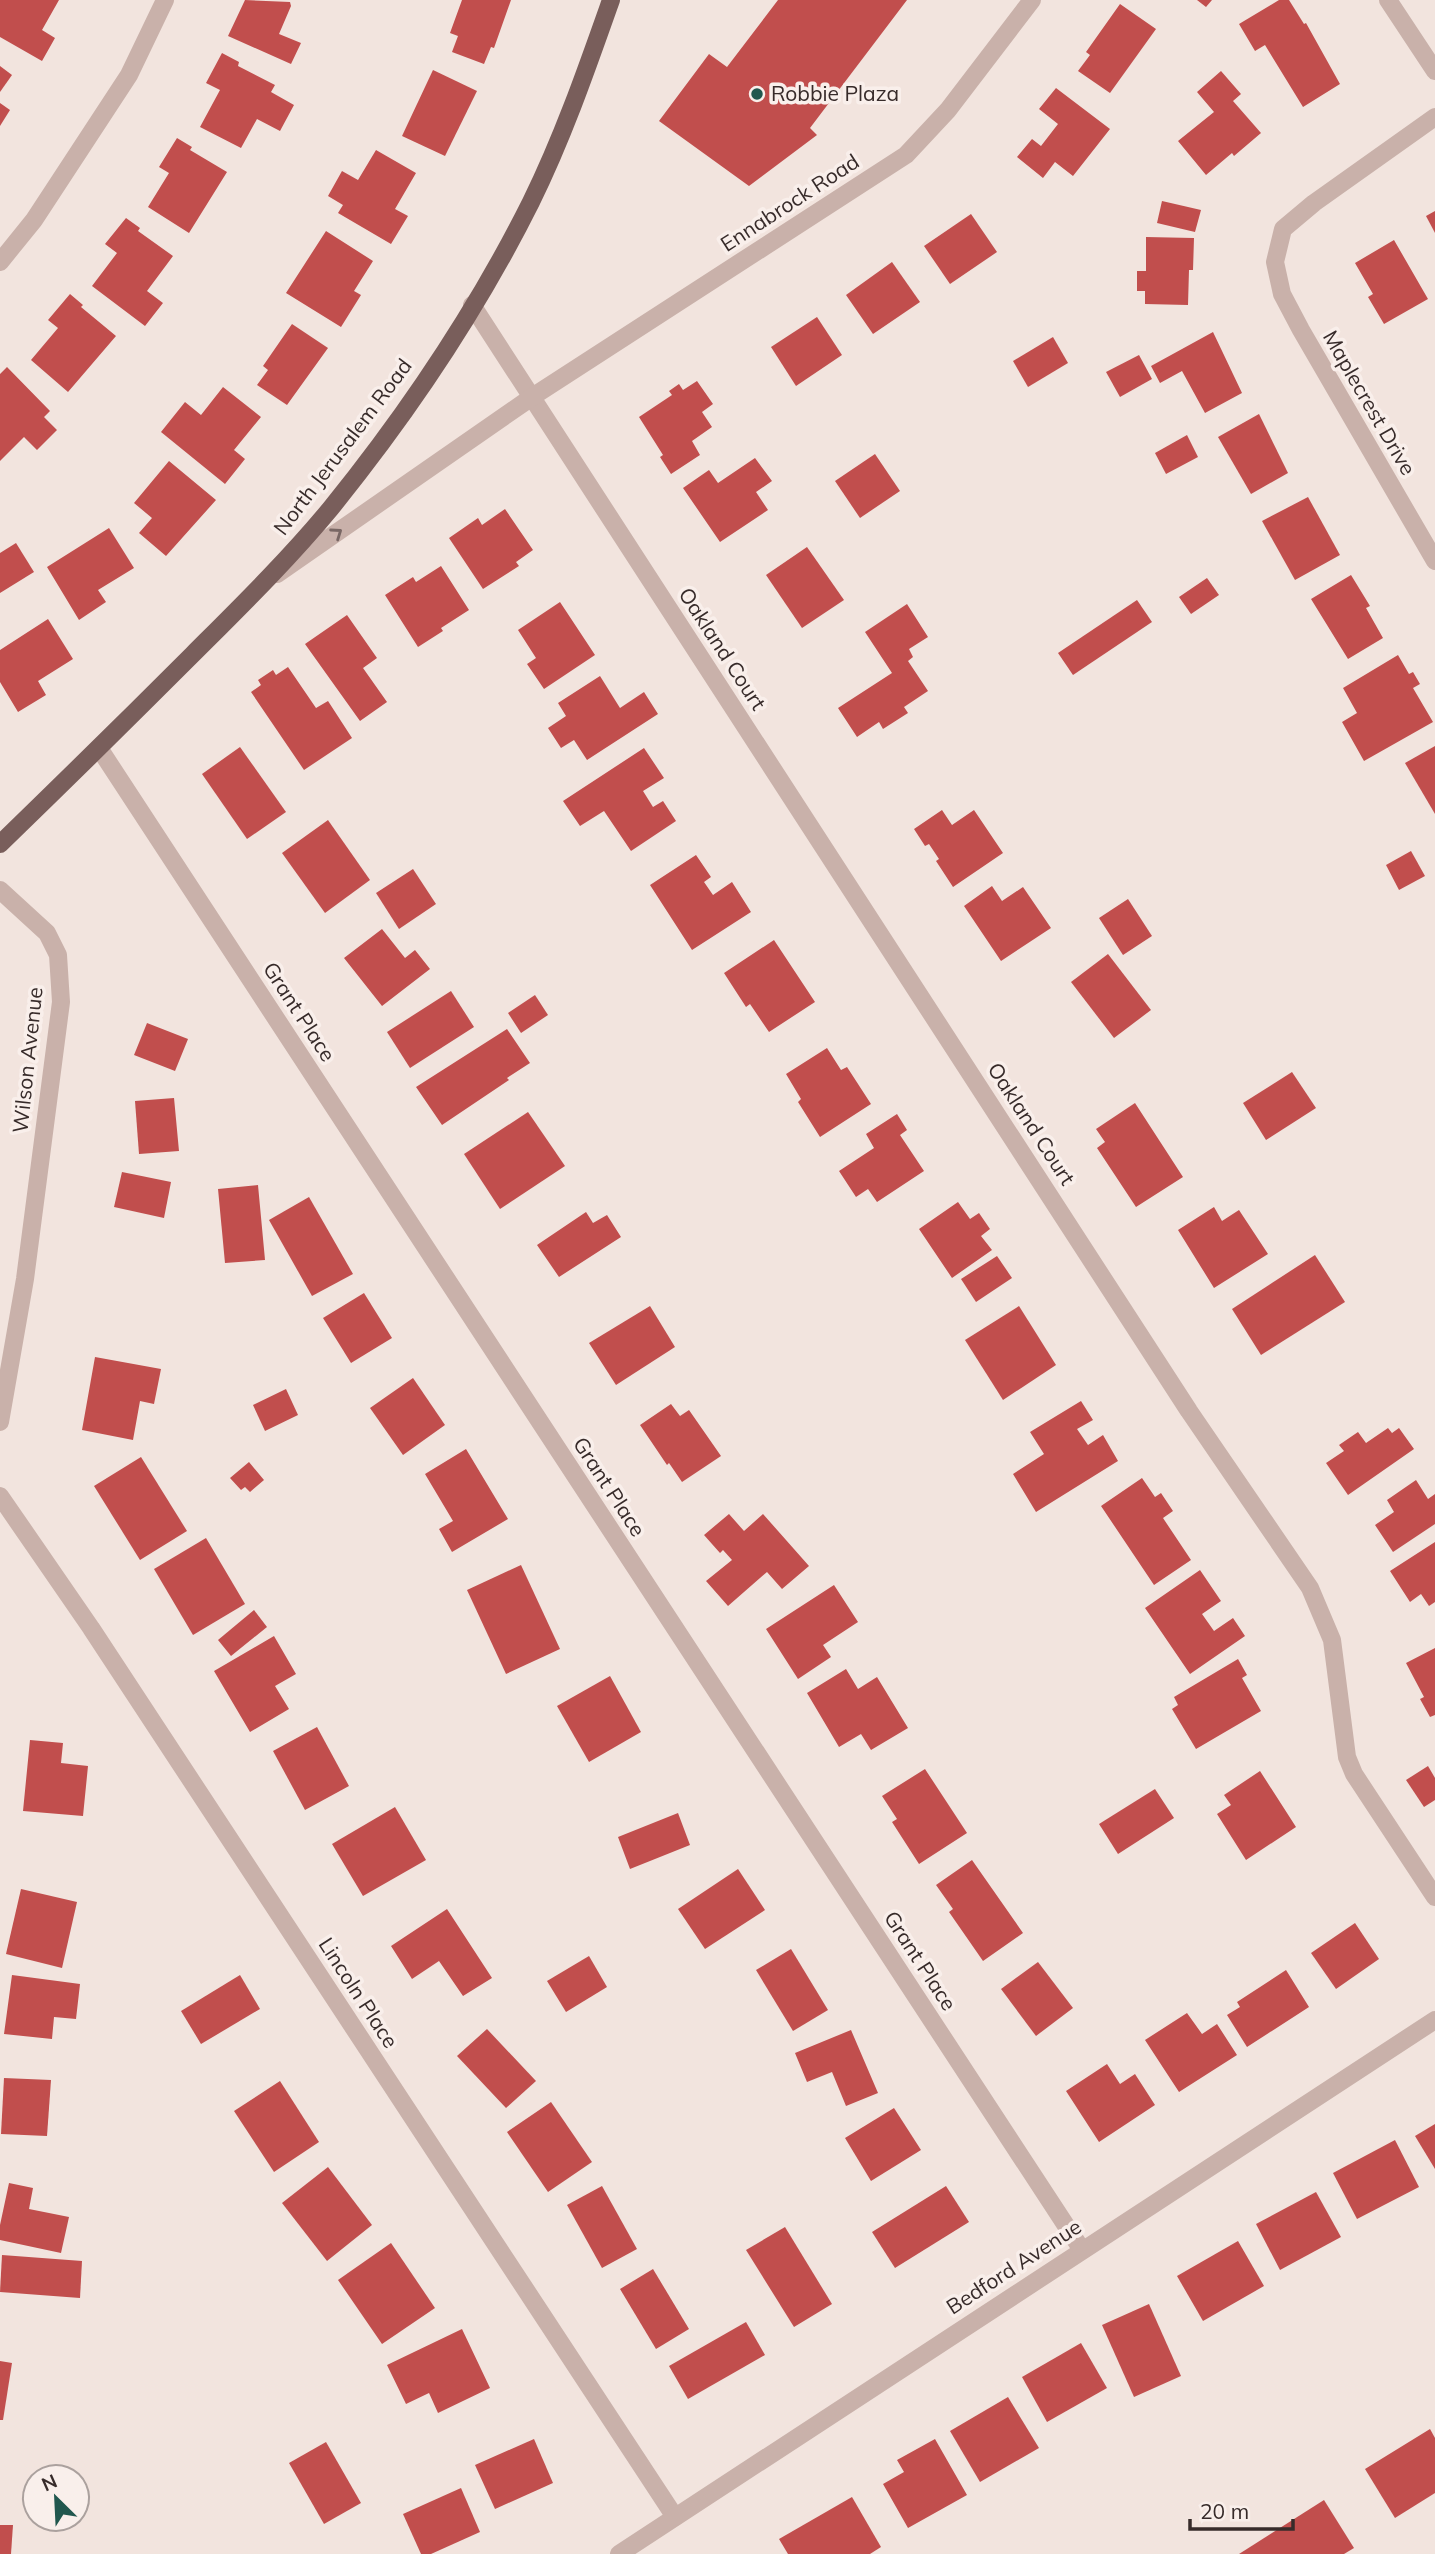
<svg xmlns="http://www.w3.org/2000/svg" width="1435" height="2554" font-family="Mulish,sans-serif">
<rect width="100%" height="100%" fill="#f2e4de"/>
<!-- building -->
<g fill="#c14e4d">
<path d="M0 0H59L42 30 55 38 42 61 0 37Z"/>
<path d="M245 0 290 2 291 6 279 34 301 43 291 64 228 36Z"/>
<path d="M462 0H511L494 48 491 47 484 64 452 52 458 36 450 33Z"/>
<path d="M778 0H907L810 128 817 135 749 186 659 121 709 54 727 67Z"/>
<path d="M1197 0H1212L1206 7Z"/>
<path d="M1279 0H1289L1304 24 1306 23 1340 84 1303 107 1265 45 1255 51 1239 24Z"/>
<path d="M1120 4 1156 29 1110 93 1078 71 1090 55 1086 52Z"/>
<path d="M222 53 239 62 238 66 275 85 271 92 294 105 280 131 257 119 241 148 200 127 220 90 206 83Z"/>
<path d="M0 66 12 75 0 92Z"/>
<path d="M433 70 477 91 445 156 402 136Z"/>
<path d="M1221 71 1241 94 1233 101 1261 133 1234 156 1232 153 1206 175 1178 141 1214 112 1197 92Z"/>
<path d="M1056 88 1110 129 1073 176 1055 162 1043 178 1017 157 1032 139 1041 146 1058 124 1039 109Z"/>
<path d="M0 103 10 110 0 126Z"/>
<path d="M177 138 192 147 190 150 227 172 189 233 148 207 169 173 159 167Z"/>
<path d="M376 150 416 173 395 209 408 216 391 244 338 213 343 205 328 196 342 171 358 180Z"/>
<path d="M1162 201 1201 210 1195 232 1157 223Z"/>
<path d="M1435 211V233L1426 216Z"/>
<path d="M971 214 997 252 950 284 924 246Z"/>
<path d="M126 218 140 228 138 231 173 256 147 291 163 303 145 326 92 286 117 253 105 244Z"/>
<path d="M326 231 373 261 354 291 361 295 341 327 286 293Z"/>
<path d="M1146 237 1194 238 1193 270H1189L1188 305 1145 304V291H1137V271H1146Z"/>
<path d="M1394 240 1428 299 1384 324 1368 297 1373 294 1355 263Z"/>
<path d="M892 262 920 302 873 334 846 295Z"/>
<path d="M70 294 83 305 81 307 116 336 68 392 31 360 58 328 48 320Z"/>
<path d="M817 317 842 355 796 386 771 347Z"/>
<path d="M292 324 328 348 287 405 257 385 268 370 263 366Z"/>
<path d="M1213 332 1242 393 1205 413 1182 371 1160 383 1151 366Z"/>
<path d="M1053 337 1068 363 1028 387 1013 361Z"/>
<path d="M1139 355 1152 379 1120 397 1106 372Z"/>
<path d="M7 367 50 411 44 417 57 430 37 450 24 437 0 461V374Z"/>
<path d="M697 381 713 404 702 412 712 427 692 441 700 455 671 474 660 457 663 455 639 417 672 395 669 391 679 384 683 390Z"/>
<path d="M223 387 261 417 234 450 245 459 225 484 161 432 185 402 201 415Z"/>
<path d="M1259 414 1288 473 1251 494 1218 437Z"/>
<path d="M1187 435 1198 457 1166 474 1155 453Z"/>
<path d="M875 454 900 491 860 518 835 481Z"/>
<path d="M755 458 772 481 756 492 768 510 720 542 683 488 709 470 718 483Z"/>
<path d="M169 461 216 500 166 556 139 533 152 518 134 503Z"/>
<path d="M1308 497 1340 555 1295 580 1262 521Z"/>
<path d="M505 509 533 550 516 562 519 566 483 589 449 538 478 518 482 525Z"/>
<path d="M109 528 134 568 98 590 106 602 79 620 47 567Z"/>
<path d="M16 543 34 572 0 593V553Z"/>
<path d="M807 547 844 600 802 628 766 575Z"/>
<path d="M441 566 469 610 441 628 443 631 418 647 385 595 413 577 416 582Z"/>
<path d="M1351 575 1370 606 1366 608 1383 638 1348 659 1311 599Z"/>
<path d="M1207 578 1219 595 1191 614 1179 597Z"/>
<path d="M1137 600 1152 622 1073 675 1058 653Z"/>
<path d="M560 602 595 655 544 689 527 664 536 658 518 630Z"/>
<path d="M907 604 928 637 909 649 913 657 908 661 928 691 904 707 908 713 883 729 879 722 857 737 838 708 892 673 865 632Z"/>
<path d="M347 615 377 658 363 668 387 702 360 721 305 644Z"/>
<path d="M48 619 73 659 38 681 46 695 18 712 0 682V650Z"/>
<path d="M1398 655 1409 674 1413 672 1420 684 1413 688 1433 722 1364 761 1342 722 1357 713 1343 688Z"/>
<path d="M288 667 316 708 328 701 352 738 304 770 251 692 261 685 258 680 273 670 276 675Z"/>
<path d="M600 676 620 708 644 692 658 714 587 760 574 740 561 748 548 728 566 716 558 703Z"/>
<path d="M1435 746V814L1405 763Z"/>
<path d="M240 747 286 812 247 839 202 774Z"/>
<path d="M644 748 664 778 643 791 653 807 663 801 676 821 631 851 604 811 580 826 563 801Z"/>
<path d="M942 810 952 825 974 810 1003 853 953 887 936 861 939 859 929 844 925 846 914 829Z"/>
<path d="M328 820 370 880 325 913 282 853Z"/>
<path d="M1411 851 1425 876 1399 890 1386 865Z"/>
<path d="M696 855 711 877 704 882 713 895 732 882 751 912 692 950 650 885Z"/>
<path d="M413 869 436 904 399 929 376 893Z"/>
<path d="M992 886 1002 901 1023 887 1051 928 1001 961 964 906Z"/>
<path d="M1128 899 1152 936 1123 955 1099 918Z"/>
<path d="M382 929 405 958 415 950 430 969 382 1006 344 958Z"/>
<path d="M774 940 815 1002 769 1032 750 1004 746 1007 724 973Z"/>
<path d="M1108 954 1151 1010 1114 1038 1071 982Z"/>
<path d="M451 991 474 1027 410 1068 387 1032Z"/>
<path d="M535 995 548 1015 521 1033 508 1013Z"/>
<path d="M147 1023 188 1039 175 1071 134 1055Z"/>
<path d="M507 1029 530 1063 507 1078 509 1080 442 1125 416 1087Z"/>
<path d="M827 1048 841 1070 847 1067 871 1104 820 1137 798 1102 801 1099 786 1074Z"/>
<path d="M1292 1072 1316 1108 1266 1140 1243 1103Z"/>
<path d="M174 1098 179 1151 139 1154 135 1101Z"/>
<path d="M1135 1103 1183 1177 1136 1207 1097 1148 1105 1142 1096 1129Z"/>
<path d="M528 1112 565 1166 500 1209 464 1154Z"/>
<path d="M897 1114 907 1130 900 1135 924 1171 877 1202 868 1189 856 1197 839 1171 874 1148 866 1134Z"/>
<path d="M122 1172 171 1182 164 1218 114 1207Z"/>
<path d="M258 1185 265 1260 225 1263 218 1189Z"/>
<path d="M309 1197 353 1274 312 1296 269 1220Z"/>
<path d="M958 1202 970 1219 979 1213 990 1229 981 1236 992 1250 952 1278 919 1229Z"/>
<path d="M1214 1207 1222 1221 1239 1210 1268 1254 1214 1288 1178 1230Z"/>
<path d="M586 1212 593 1223 607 1215 621 1237 559 1277 537 1245Z"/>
<path d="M1315 1255 1345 1302 1261 1355 1232 1309Z"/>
<path d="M997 1256 1012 1278 976 1302 961 1279Z"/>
<path d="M364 1293 392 1338 351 1363 323 1318Z"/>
<path d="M650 1306 675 1347 616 1385 589 1343Z"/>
<path d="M1019 1306 1056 1365 1003 1400 965 1340Z"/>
<path d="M95 1357 161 1369 154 1404 140 1401 133 1440 82 1430Z"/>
<path d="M413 1378 445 1425 403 1455 370 1408Z"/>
<path d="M286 1389 298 1415 265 1431 253 1405Z"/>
<path d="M1081 1401 1093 1420 1077 1429 1088 1445 1103 1435 1118 1461 1036 1512 1013 1474 1044 1454 1030 1432Z"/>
<path d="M671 1404 680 1416 689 1410 721 1456 682 1482 669 1463 667 1465 640 1425Z"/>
<path d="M1388 1428 1392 1433 1399 1428 1414 1449 1348 1495 1326 1463 1344 1451 1339 1445 1358 1432 1366 1443Z"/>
<path d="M466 1449 508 1519 452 1552 439 1529 453 1521 425 1474Z"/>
<path d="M141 1457 187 1531 140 1560 94 1486Z"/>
<path d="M249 1462 264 1480 250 1492 245 1487 241 1490 230 1478Z"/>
<path d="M1142 1478 1155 1497 1161 1493 1173 1511 1163 1518 1191 1560 1154 1585 1101 1506Z"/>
<path d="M1416 1480 1428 1499 1435 1494V1524L1393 1552 1375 1525 1394 1512 1387 1500Z"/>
<path d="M729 1514 744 1531 763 1514 809 1566 782 1589 767 1572 728 1606 706 1581 732 1560 723 1550 720 1553 704 1535Z"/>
<path d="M206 1538 245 1604 193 1635 154 1569Z"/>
<path d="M1435 1542V1602L1429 1606 1421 1594 1410 1602 1390 1571Z"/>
<path d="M521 1565 560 1649 506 1674 467 1590Z"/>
<path d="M1200 1570 1221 1601 1202 1614 1214 1631 1233 1618 1245 1636 1190 1674 1145 1608Z"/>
<path d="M834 1585 858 1622 823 1645 831 1657 798 1679 766 1629Z"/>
<path d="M254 1610 267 1627 231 1656 218 1640Z"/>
<path d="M274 1636 296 1674 275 1686 289 1709 250 1732 214 1671Z"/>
<path d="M1435 1648V1715L1430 1717 1420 1699 1424 1697 1406 1663Z"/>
<path d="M1238 1659 1247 1675 1242 1678 1261 1711 1196 1749 1172 1709 1178 1705 1174 1697Z"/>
<path d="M846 1669 858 1689 877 1677 908 1728 871 1750 861 1734 839 1747 807 1693Z"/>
<path d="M610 1676 641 1732 589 1762 557 1706Z"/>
<path d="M317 1727 349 1786 305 1810 273 1751Z"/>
<path d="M30 1740 63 1743 61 1763 88 1766 83 1816 23 1811Z"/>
<path d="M1428 1766 1435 1778V1800L1424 1807 1406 1780Z"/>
<path d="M925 1769 967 1833 919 1864 892 1822 897 1819 882 1796Z"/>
<path d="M1260 1771 1296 1827 1246 1860 1217 1814 1231 1805 1224 1795Z"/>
<path d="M1155 1789 1174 1818 1118 1854 1099 1824Z"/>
<path d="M395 1807 426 1860 363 1896 332 1844Z"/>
<path d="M678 1813 690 1845 630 1869 618 1837Z"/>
<path d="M972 1860 1023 1933 983 1961 949 1912 953 1909 936 1885Z"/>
<path d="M738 1869 765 1910 705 1949 678 1909Z"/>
<path d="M21 1889 77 1902 62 1968 6 1954Z"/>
<path d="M447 1909 492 1978 463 1996 439 1961 412 1979 391 1946Z"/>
<path d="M1355 1923 1379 1959 1336 1989 1311 1953Z"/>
<path d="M791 1949 828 2010 793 2031 756 1970Z"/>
<path d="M589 1956 607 1987 566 2012 547 1981Z"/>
<path d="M1038 1962 1073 2008 1036 2036 1001 1989Z"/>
<path d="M1286 1970 1309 2007 1247 2047 1227 2015 1240 2007 1237 2002Z"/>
<path d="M12 1975 80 1984 76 2019 54 2017 52 2039 4 2034Z"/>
<path d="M240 1975 260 2009 201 2044 181 2011Z"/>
<path d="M1187 2013 1202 2034 1217 2024 1237 2055 1179 2092 1145 2040Z"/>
<path d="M487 2029 536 2081 506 2108 457 2056Z"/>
<path d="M851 2030 878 2093 846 2106 832 2072 807 2082 795 2053Z"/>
<path d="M1107 2064 1120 2084 1135 2074 1155 2105 1099 2142 1066 2091Z"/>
<path d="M4 2078 51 2080 47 2136 1 2134Z"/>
<path d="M280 2081 319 2142 274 2172 234 2111Z"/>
<path d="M551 2102 592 2162 548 2192 507 2132Z"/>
<path d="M894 2108 921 2150 871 2181 845 2138Z"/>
<path d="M1435 2124V2169L1415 2136Z"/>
<path d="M1395 2140 1419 2187 1357 2219 1333 2173Z"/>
<path d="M328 2167 372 2225 327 2261 282 2203Z"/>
<path d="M9 2183 33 2188 29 2209 69 2217 61 2253 0 2240V2225Z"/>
<path d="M602 2186 637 2249 602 2268 567 2205Z"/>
<path d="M946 2186 969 2222 895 2268 872 2232Z"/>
<path d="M1316 2192 1341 2237 1280 2270 1256 2224Z"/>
<path d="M785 2227 832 2304 794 2327 746 2250Z"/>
<path d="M1238 2241 1264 2286 1203 2321 1177 2276Z"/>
<path d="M391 2243 435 2308 382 2344 338 2280Z"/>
<path d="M2 2255 82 2261 80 2298 0 2292Z"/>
<path d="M653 2269 689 2329 656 2349 620 2289Z"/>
<path d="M1149 2304 1181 2376 1134 2397 1102 2325Z"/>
<path d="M746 2322 765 2355 688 2399 669 2366Z"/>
<path d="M462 2329 490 2388 438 2413 429 2393 406 2404 387 2365Z"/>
<path d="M1081 2343 1107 2388 1047 2422 1022 2377Z"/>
<path d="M0 2361 12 2363 3 2420H0Z"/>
<path d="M1008 2397 1039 2448 980 2482 950 2431Z"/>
<path d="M1430 2429 1435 2438V2493L1395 2518 1365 2469Z"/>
<path d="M534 2439 553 2483 495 2509 475 2465Z"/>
<path d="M935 2439 967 2495 908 2528 883 2484 904 2472 897 2460Z"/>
<path d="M326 2442 361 2503 324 2524 289 2463Z"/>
<path d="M461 2488 480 2532 431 2554H421L403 2514Z"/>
<path d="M852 2497 881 2547 870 2554H788L779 2539Z"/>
<path d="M1324 2500 1354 2548 1344 2554H1239Z"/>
<path d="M0 2525H13L11 2554H0Z"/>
</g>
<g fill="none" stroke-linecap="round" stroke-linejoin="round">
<!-- minor -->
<g stroke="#c9b1aa" stroke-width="18">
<path d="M1388 0 1435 71"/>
<path d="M1435 117 1314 203 1283 229 1275 262 1282 294 1301 330 1435 561"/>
<path d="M0 262 34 220 129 75 165 0"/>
<path d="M472 305 1189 1411 1310 1588 1332 1640 1347 1757 1354 1774 1435 1897"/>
<path d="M277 574 532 397 906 155 948 110 1032 0"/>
<path d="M99 748 1082 2250"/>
<path d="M0 890 47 933 58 955 61 1002 25 1279 0 1422"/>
<path d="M0 1496 91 1628 675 2517"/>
<path d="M619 2554 1435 2020"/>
</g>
<!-- major -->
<path stroke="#795e5b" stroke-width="18" d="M0 844C65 781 129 718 193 654 240 607 288 560 331 508 407 414 477 310 531 202 563 137 587 68 611 0"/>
</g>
<!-- one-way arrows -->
<defs><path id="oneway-chevron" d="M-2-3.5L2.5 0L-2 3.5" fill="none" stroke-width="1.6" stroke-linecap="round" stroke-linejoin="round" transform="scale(1.75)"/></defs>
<use stroke="#796764" href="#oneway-chevron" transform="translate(337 533) rotate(-35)"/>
<!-- markers -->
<circle fill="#21574e" stroke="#f9efeb" stroke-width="2.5" cx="757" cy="94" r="7"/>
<g text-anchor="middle" stroke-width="7" stroke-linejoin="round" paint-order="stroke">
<!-- poi labels -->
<g font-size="21" fill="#372b2a" stroke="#f9efeb" text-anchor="start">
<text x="771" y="101">Robbie Plaza</text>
</g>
<!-- street labels -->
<g font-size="21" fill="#372b2a" stroke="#f9efeb">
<text transform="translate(790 203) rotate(-33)" y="7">Ennabrock Road</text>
<text transform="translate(1369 403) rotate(60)" y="7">Maplecrest Drive</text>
<text transform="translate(343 447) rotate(-53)" y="7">North Jerusalem Road</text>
<text transform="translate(722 649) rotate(57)" y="7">Oakland Court</text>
<text transform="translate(299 1012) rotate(57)" y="7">Grant Place</text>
<text transform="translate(28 1060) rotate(-84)" y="7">Wilson Avenue</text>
<text transform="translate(1031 1124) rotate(57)" y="7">Oakland Court</text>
<text transform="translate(609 1487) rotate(57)" y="7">Grant Place</text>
<text transform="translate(920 1961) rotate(57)" y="7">Grant Place</text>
<text transform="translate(358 1993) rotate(57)" y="7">Lincoln Place</text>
<text transform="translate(1014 2267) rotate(-33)" y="7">Bedford Avenue</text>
</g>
</g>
<!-- north arrow -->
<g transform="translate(56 2498) rotate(336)"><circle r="33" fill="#f9efeb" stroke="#aba19e" stroke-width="2"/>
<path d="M0-5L12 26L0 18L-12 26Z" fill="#21574e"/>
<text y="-10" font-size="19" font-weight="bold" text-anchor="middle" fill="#372b2a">N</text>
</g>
<!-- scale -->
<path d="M1190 2519v10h103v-10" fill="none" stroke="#372b2a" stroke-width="3.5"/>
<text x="1200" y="2519" font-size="21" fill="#372b2a" stroke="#f9efeb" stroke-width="5" paint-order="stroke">20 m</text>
</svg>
